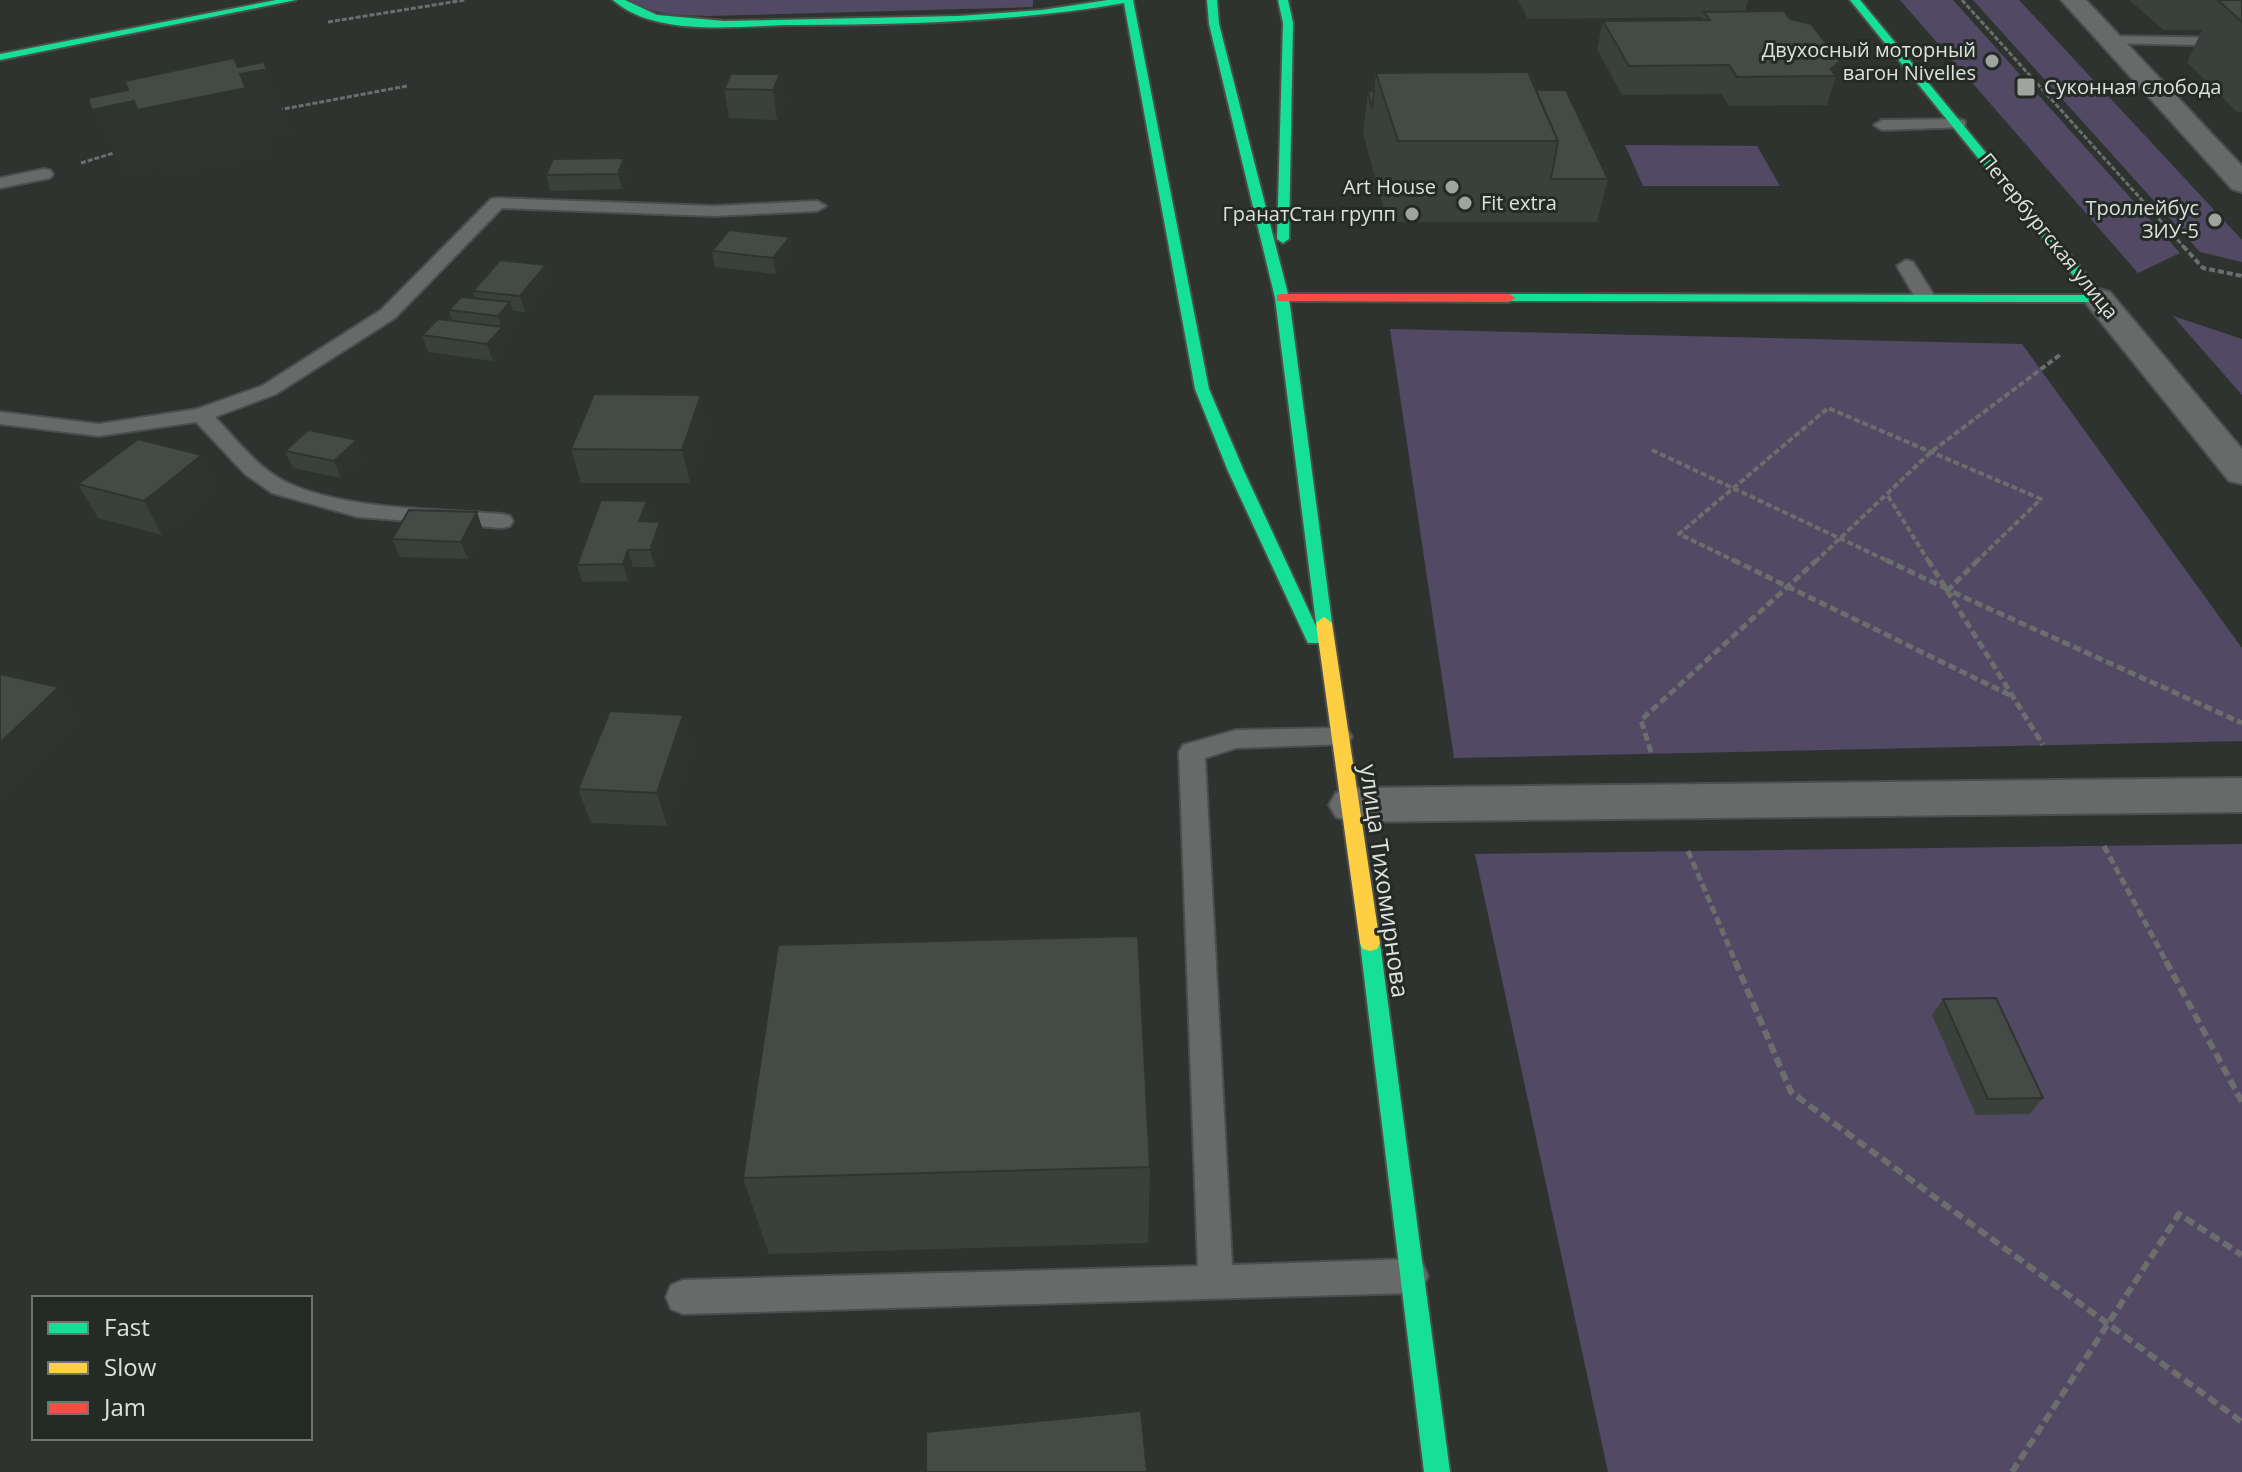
<svg xmlns="http://www.w3.org/2000/svg" width="2242" height="1472" font-family="'Open Sans',sans-serif">
<rect width="100%" height="100%" fill="#2f3330"/>
<!-- green -->
<g fill="#524a64">
<path d="M629 0H1033V7L708 16C680 15 654 16 629 0Z"/>
<path d="M1900 0H1953L2180 253 2138 273Z"/>
<path d="M1973 0H2019L2242 240V262L2200 252Z"/>
<path d="M1625 145 1757 146 1780 186H1643Z"/>
<path d="M2173 316 2242 339V395Z"/>
<path d="M1390 329 2022 344 2242 648V741L1454 758Z"/>
<path d="M2242 844V1472H1608L1475 854Z"/>
</g>
<g fill="none" stroke-linecap="round" stroke-linejoin="round">
<defs>
<g id="lane">
<path d="M2110 36 2242 38V46L2105 43 2103 40Z"/>
<path d="M1959 119 1965 121V127L1882 130 1874 125 1882 120Z"/>
<path d="M44 169 50 170 53 174 50 178 0 188V178Z"/>
<path d="M497 198 714 206 817 201 826 206 817 211 714 216 502 208 395 318 276 394 215 417C237 440 259 470 288 483 346 510 438 509 502 514L510 516 513 521 510 526 502 528 358 517 272 493 245 474 196 422 99 436 0 424V412L99 424 197 409 262 386 381 310 491 199Z"/>
<path d="M1906 260 1913 262 1935 297 1932 301H1918L1915 297 1897 266Z"/>
<path d="M1339 728 1348 730 1352 737 1348 744 1236 748 1205 758 1232 1265 1411 1259 1423 1264 1428 1276 1423 1288 1411 1293 683 1314 671 1309 666 1297 671 1285 683 1280 1198 1266 1179 752 1183 745 1236 730Z"/>
</g>
<g id="street">
<path d="M2061 0H2086L2242 166V192L2232 189Z"/>
<path d="M2099 289 2110 292 2242 449V484L2229 481 2088 306 2083 299 2088 292Z"/>
<path d="M2242 778V812L1352 822 1336 817 1329 805 1336 793 1352 788Z"/>
</g>
<g id="fast">
<path d="M276 0H296L0 60V54Z"/>
<path d="M613 0H625L657 15 724 21 958 16 1042 10 1108 0H1133L1209 389 1244 471 1322 639 1320 643H1308L1306 639 1228 471 1195 389 1124 3C1015 22 906 25 796 25 742 25 657 39 613 0Z"/>
<path d="M1207 0H1217L1219 24 1289 298 1332 623 1324 629 1316 623 1275 298 1209 24Z"/>
<path d="M1278 0H1288L1293 23 1289 239 1283 243 1277 239 1283 23Z"/>
<path d="M1850 0H1860L2104 296V302L1504 301V295L1509 294 2089 295Z"/>
<path d="M1370 935 1377 937 1380 943 1450 1472H1424L1360 943 1363 937Z"/>
</g>
<path id="slow" d="M1324 617 1332 623 1380 943 1377 949 1370 951 1363 949 1360 943 1316 623Z"/>
<path id="jam" d="M1282 294H1509L1516 298 1509 302 1277 301V295Z"/>
</defs>
<!-- lane casing -->
<use href="#lane" stroke="#4b4e4c" stroke-width="4"/>
<!-- street casing -->
<use href="#street" stroke="#4b4e4c" stroke-width="4"/>
<!-- fast casing -->
<use href="#fast" stroke="#4b4e4c" stroke-width="4"/>
<!-- slow casing -->
<use href="#slow" stroke="#4b4e4c" stroke-width="4"/>
<!-- jam casing -->
<use href="#jam" stroke="#4b4e4c" stroke-width="4"/>
<!-- path-far3 -->
<g stroke="#6c6e6d" stroke-width="3" stroke-dasharray="5 2" stroke-linecap="butt">
<path d="M1962 0 2185 248"/>
<path d="M328 22 465 0"/>
<path d="M278 110 407 86"/>
<path d="M81 163 117 152"/>
</g>
<!-- path-far2 -->
<g stroke="#6c6e6d" stroke-width="4" stroke-dasharray="6 3" stroke-linecap="butt">
<path d="M2183 246 2203 268 2242 276"/>
<path d="M1652 450 1890 562"/>
<path d="M1888 496 1929 562"/>
<path d="M1737 562 1679 534 1828 408 2041 499 1976 562"/>
<path d="M1815 562 1931 452 2061 354"/>
</g>
<!-- path-far1 -->
<g stroke="#6c6e6d" stroke-width="5" stroke-dasharray="8 4" stroke-linecap="butt">
<path d="M1733 560 2012 696"/>
<path d="M1886 560 1947 589"/>
<path d="M1928 560 2043 745"/>
<path d="M1978 560 1948 590 2242 723"/>
<path d="M1651 752 1641 720 1817 560"/>
<path d="M2104 846 2167 963"/>
<path d="M1688 851 1736 963"/>
</g>
<!-- path -->
<g stroke="#6c6e6d" stroke-width="6" stroke-dasharray="10 5" stroke-linecap="butt">
<path d="M1735 961 1791 1092 2242 1422"/>
<path d="M2166 961 2242 1102"/>
<path d="M2012 1472 2179 1214 2242 1255"/>
</g>
<!-- lane -->
<use href="#lane" fill="#676a68" fill-rule="evenodd"/>
<!-- street -->
<use href="#street" fill="#676a68" fill-rule="evenodd"/>
<!-- fast -->
<use href="#fast" fill="#16e098" fill-rule="evenodd"/>
<!-- slow -->
<use href="#slow" fill="#ffcf43" fill-rule="evenodd"/>
<!-- jam -->
<use href="#jam" fill="#f24e42" fill-rule="evenodd"/>
</g>
<!-- wall -->
<g fill="#3a403c">
<path d="M1518 0H1748L1745 11 1836 76 1827 105 1729 106 1721 94 1622 95 1597 49 1603 21 1702 20 1703 17 1528 19Z"/>
<path d="M2129 0H2242V112H2237L2187 62 2202 30H2164Z"/>
<path d="M1376 73 1536 90 1608 179 1597 222H1387L1363 133 1368 91H1374Z"/>
<path d="M780 74 785 104 777 120 729 118 724 89Z"/>
<path d="M628 173 622 189 550 191 546 175Z"/>
<path d="M790 237 792 253 776 274 715 267 712 251Z"/>
<path d="M551 281 525 312 513 311 516 319 504 331 508 344 493 361 428 352 422 335 452 321 449 310 475 298 473 291Z"/>
<path d="M708 428 690 483H581L571 449Z"/>
<path d="M285 451 364 457 341 478 293 468Z"/>
<path d="M78 484 219 488 162 535 98 518Z"/>
<path d="M647 501 651 518 650 522H660L664 539 655 567H633L628 581 582 582 577 565Z"/>
<path d="M483 530 468 559 400 557 392 539Z"/>
<path d="M693 748 667 826 591 823 578 789Z"/>
<path d="M1943 999 2043 1098 2030 1114 1976 1115 1932 1015Z"/>
<path d="M1150 1167 1148 1243 769 1254 743 1178Z"/>
</g>
<!-- shaded-wall -->
<g fill="#303431">
<path d="M1840 61 1835 76 1831 69Z"/>
<path d="M267 69 292 134 267 139 273 154 168 177 163 167 124 176 92 110Z"/>
<path d="M780 74 785 104 777 120 773 90Z"/>
<path d="M624 158 628 173 622 189 618 174Z"/>
<path d="M790 237 792 253 776 274 773 258Z"/>
<path d="M546 265 551 281 525 312 520 296Z"/>
<path d="M510 302 516 319 504 331 508 344 493 361 487 344 502 329 498 316Z"/>
<path d="M701 395 708 428 690 483 682 450Z"/>
<path d="M357 440 364 457 341 478 334 461Z"/>
<path d="M202 455 219 488 162 535 144 501Z"/>
<path d="M647 501 651 518 643 539 639 521Z"/>
<path d="M477 512 483 530 468 559 461 542Z"/>
<path d="M660 522 664 539 655 567 650 550Z"/>
<path d="M628 550 633 567 628 581 623 564Z"/>
<path d="M59 687 82 721 0 801V743Z"/>
<path d="M683 715 693 748 667 826 657 793Z"/>
</g>
<!-- building -->
<g fill="#444b46" stroke="#303431" stroke-width="2">
<path d="M2218 0H2242V22Z"/>
<path d="M1784 11 1790 19 1811 24 1840 61 1831 69 1836 76 1737 77 1729 65 1629 66 1603 21 1710 20 1704 12Z"/>
<path d="M234 58 238 67 264 62 267 69 240 74 246 88 137 110 134 101 92 110 88 98 128 90 125 81Z"/>
<path d="M1528 72 1558 141H1398L1376 73Z"/>
<path d="M731 74H780L773 90 724 89Z"/>
<path d="M1536 90H1566L1608 179H1551L1558 141Z"/>
<path d="M1368 91H1374L1372 109Z"/>
<path d="M624 158 618 174 546 175 553 159Z"/>
<path d="M729 230 790 237 773 258 712 251Z"/>
<path d="M500 260 546 265 520 296 473 291Z"/>
<path d="M461 297 510 302 498 316 449 310Z"/>
<path d="M438 319 503 327 487 344 422 335Z"/>
<path d="M594 394 701 395 682 450 571 449Z"/>
<path d="M308 430 357 440 334 461 285 451Z"/>
<path d="M138 439 202 455 144 501 78 484Z"/>
<path d="M601 500 647 501 639 521 660 522 650 550H628L623 564 577 565Z"/>
<path d="M409 510 477 512 461 542 392 539Z"/>
<path d="M0 674 59 687 0 743Z"/>
<path d="M610 711 683 715 657 793 578 789Z"/>
<path d="M1138 936 1150 1167 743 1178 778 945Z"/>
<path d="M1996 998 2043 1098 1988 1099 1943 999Z"/>
<path d="M1141 1411 1147 1472H926V1432Z"/>
</g>
<!-- markers -->
<g fill="#a0a4a1" stroke="#242a25" stroke-width="3">
<circle cx="1992" cy="61" r="8"/>
<rect x="2016" y="77" width="20" height="20" rx="4"/>
<circle cx="1452" cy="187" r="8"/>
<circle cx="1465" cy="203" r="8"/>
<circle cx="1412" cy="214" r="8"/>
<circle cx="2215" cy="220" r="8"/>
</g>
<g text-anchor="middle" stroke-width="6" stroke-linejoin="round" paint-order="stroke">
<!-- far-poi labels -->
<g font-size="20" fill="#dde1de" stroke="#242a25" text-anchor="end">
<text x="1976" y="57">Двухосный моторный<tspan x="1976" dy="23">вагон Nivelles</tspan></text>
<text x="2044" y="94" text-anchor="start">Суконная слобода</text>
<text x="1436" y="194">Art House</text>
<text x="1481" y="210" text-anchor="start">Fit extra</text>
<text x="2199" y="215">Троллейбус<tspan x="2199" dy="23">ЗИУ-5</tspan></text>
<text x="1396" y="221">ГранатСтан групп</text>
</g>
<!-- far-street labels -->
<g font-size="20" fill="#dde1de" stroke="#242a25">
<text transform="translate(2049 236) rotate(51)" y="7">Петербургская улица</text>
</g>
<!-- street labels -->
<g font-size="24" fill="#dde1de" stroke="#242a25">
<text transform="translate(1384 881) rotate(82)" y="8">улица Тихомирнова</text>
</g>
</g>
<!-- legend -->
<rect x="32" y="1296" width="280" height="144" fill="#242a25" stroke="#6e736f" stroke-width="2"/>
<rect x="48" y="1322" width="40" height="12" fill="#16e098" stroke="#6e736f" stroke-width="2"/>
<text x="104" y="1336" font-size="24" fill="#dde1de">Fast</text>
<rect x="48" y="1362" width="40" height="12" fill="#ffcf43" stroke="#6e736f" stroke-width="2"/>
<text x="104" y="1376" font-size="24" fill="#dde1de">Slow</text>
<rect x="48" y="1402" width="40" height="12" fill="#f24e42" stroke="#6e736f" stroke-width="2"/>
<text x="104" y="1416" font-size="24" fill="#dde1de">Jam</text>
</svg>
